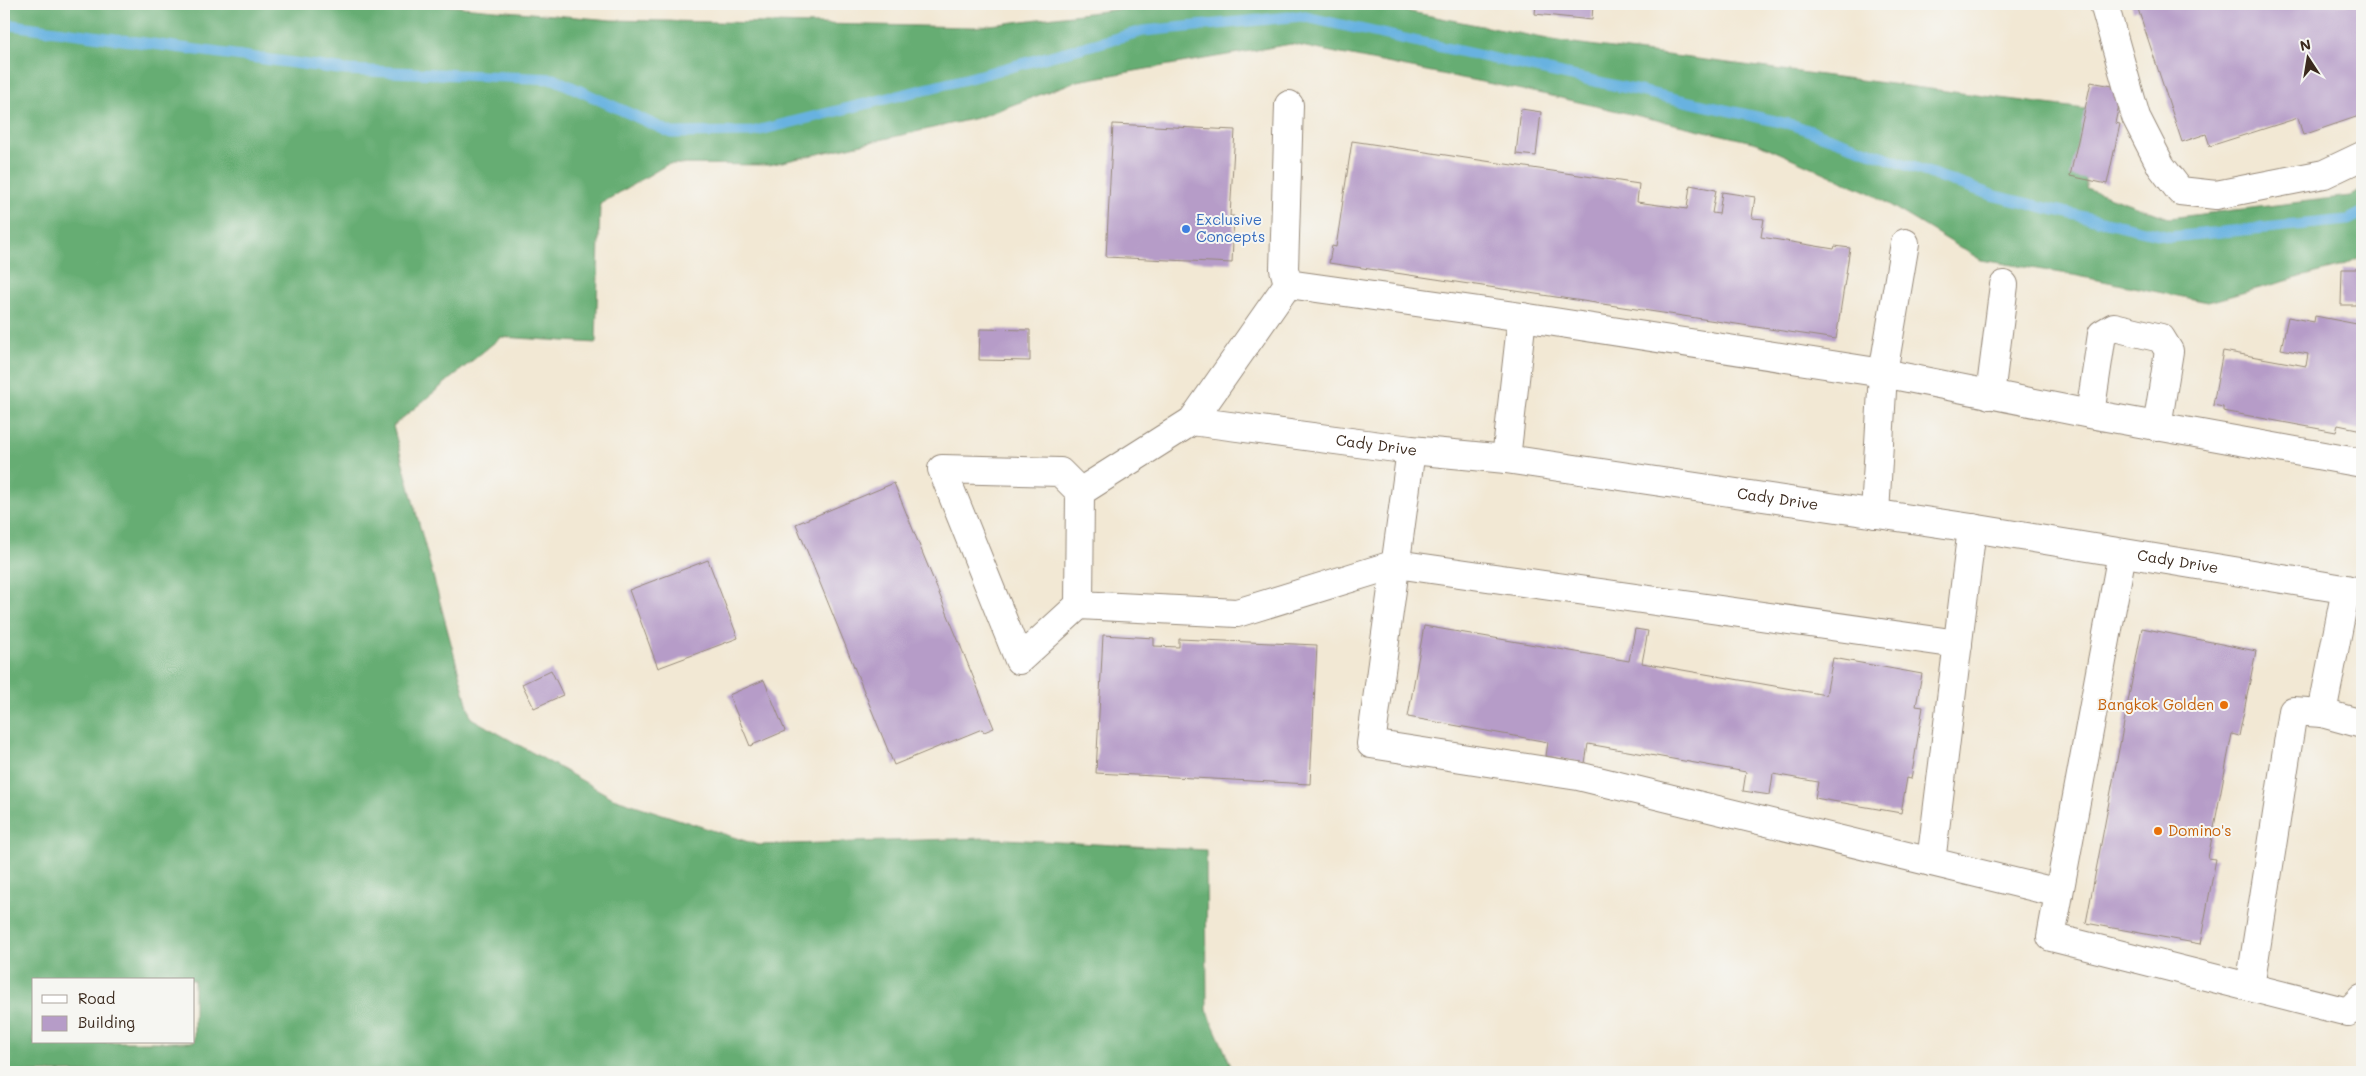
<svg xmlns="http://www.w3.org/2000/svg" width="2366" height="1076" font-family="Mali,sans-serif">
<rect width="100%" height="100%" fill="#f6f6f2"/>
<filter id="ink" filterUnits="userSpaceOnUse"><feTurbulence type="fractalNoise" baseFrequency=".02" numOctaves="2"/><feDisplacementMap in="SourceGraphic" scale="10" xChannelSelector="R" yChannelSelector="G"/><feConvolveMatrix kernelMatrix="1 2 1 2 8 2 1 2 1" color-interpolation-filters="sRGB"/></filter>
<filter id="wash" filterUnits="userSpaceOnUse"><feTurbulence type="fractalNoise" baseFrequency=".0096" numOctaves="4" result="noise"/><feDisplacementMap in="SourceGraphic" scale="20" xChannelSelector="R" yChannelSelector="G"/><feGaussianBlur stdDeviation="1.12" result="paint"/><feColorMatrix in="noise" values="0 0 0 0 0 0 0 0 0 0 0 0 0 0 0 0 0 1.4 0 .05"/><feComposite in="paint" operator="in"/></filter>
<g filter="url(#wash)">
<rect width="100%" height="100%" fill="#f2e8d4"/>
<!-- forest -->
<path fill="#66ad73" stroke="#506c48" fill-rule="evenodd" d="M4 4H426L611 20 974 27 1161 4H1370L1558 41 2085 109 2086 188 2169 218 2350 196 2362 190V256L2342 266 2208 302 2068 274 1981 260 1870 193 1757 143 1552 96 1291 44 1077 81 977 118 769 165 668 164 600 204 596 343 501 337 393 426 471 718 613 798 758 845 986 838 1206 850 1207 1011 1234 1072H4ZM34 980H194V1042H34Z"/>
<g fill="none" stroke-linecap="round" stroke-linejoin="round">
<!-- stream -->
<path stroke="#68b2e0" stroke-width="11" d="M4 24 346 70 554 79 672 133 752 132 966 79 1143 31 1301 16 1793 125 1995 196 2170 237 2348 220 2362 213"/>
</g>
<g id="blocks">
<!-- building -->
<g fill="#b69cc8">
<path d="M1536 4H1593L1592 20 1535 14Z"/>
<path d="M2131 4H2362V115L2303 135 2298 118 2210 146 2206 134 2182 142 2138 9 2133 11Z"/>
<path d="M2091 82 2123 88 2115 123 2120 124 2107 184 2070 176Z"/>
<path d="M1521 109 1541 112 1536 156 1516 154Z"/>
<path d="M1113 124 1235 130 1230 216H1234L1232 263 1106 257Z"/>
<path d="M1352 141 1639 184 1637 202 1687 209 1690 185 1716 190 1712 213 1719 214 1722 192 1755 197 1752 218 1764 219 1761 237 1834 249 1835 246 1850 248 1836 339 1329 263 1332 246 1336 247Z"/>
<path d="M2342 269H2358L2356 305H2341Z"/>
<path d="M2315 316 2362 325V430L2338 425 2336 432 2223 411V407L2213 405 2223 351 2306 366 2308 354 2281 349 2288 317 2314 322Z"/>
<path d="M980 329 1030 330V361L979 360Z"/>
<path d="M894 483 994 728 984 732 982 729 894 765 796 524Z"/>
<path d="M708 560 738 638 658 668 629 590Z"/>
<path d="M1424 626 1629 661 1635 629 1648 631 1642 663 1826 695 1833 658 1922 674 1916 706 1923 707 1911 779 1907 778 1901 813 1815 798 1818 782 1773 774 1770 795 1743 791 1746 772 1588 744 1585 763 1546 756 1548 742 1408 717Z"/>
<path d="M2142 628 2256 651 2239 736 2232 734 2208 858 2216 859 2200 944 2086 923Z"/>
<path d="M1103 635 1154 638V646L1179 647V639L1317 645 1310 784 1096 773Z"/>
<path d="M551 670 563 695 534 708 522 684Z"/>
<path d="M764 680 785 731 750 746 729 695Z"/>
</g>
</g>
</g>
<g filter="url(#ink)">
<use href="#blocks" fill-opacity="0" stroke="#968979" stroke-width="1"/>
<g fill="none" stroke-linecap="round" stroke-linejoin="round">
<defs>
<g id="minor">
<path d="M2104 4 2136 117 2161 166 2180 191 2216 195 2324 174 2362 156"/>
<path d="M1288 284 1284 269 1289 105"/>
<path d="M1990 395 2004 285"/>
<path d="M2090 414 2102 334 2114 327 2161 338 2169 351 2157 427"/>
<path id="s1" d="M1192 421 1411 450 1506 459 1972 528 2362 592"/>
<path d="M1411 450 1371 744 1578 776 2059 893"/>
<path d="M1506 459 1522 317"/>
<path d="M1875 514 1883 373 1905 243"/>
<path d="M2122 553 2051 937 2348 1012 2362 998"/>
<path d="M1079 605 1019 660 942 469 1060 472 1080 492"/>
<path d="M1958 644 1396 564 1237 613 1079 605 1080 492 1192 421 1288 284 1522 317 1883 373 2090 414 2362 463"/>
<path d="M2322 713 2362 724"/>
<path d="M1931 862 1972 528"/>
<path d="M2250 987 2293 711 2322 713 2346 589"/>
</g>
</defs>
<!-- minor casing -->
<use href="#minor" stroke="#968979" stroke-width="30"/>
<!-- minor -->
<use href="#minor" stroke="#fff" stroke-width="28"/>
</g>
</g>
<!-- markers -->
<circle fill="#3f7fe0" stroke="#f6f6f2" stroke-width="2" cx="1186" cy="229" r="5"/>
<g fill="#e8710a" stroke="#f6f6f2" stroke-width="2">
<circle cx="2224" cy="705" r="5"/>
<circle cx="2158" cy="831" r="5"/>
</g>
<g text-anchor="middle" stroke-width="4" stroke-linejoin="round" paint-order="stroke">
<!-- shop labels -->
<g font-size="15" fill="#366cbe" stroke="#f6f6f2" text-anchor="start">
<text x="1196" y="225">Exclusive<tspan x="1196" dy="17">Concepts</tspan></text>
</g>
<!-- street labels -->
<g font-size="15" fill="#3b2a1e" stroke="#f6f6f2">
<text dy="5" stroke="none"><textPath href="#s1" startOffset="186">Cady Drive</textPath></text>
<text dy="5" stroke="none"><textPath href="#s1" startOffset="591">Cady Drive</textPath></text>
<text dy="5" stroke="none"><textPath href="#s1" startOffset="996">Cady Drive</textPath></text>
</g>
<!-- food labels -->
<g font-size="15" fill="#c56008" stroke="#f6f6f2" text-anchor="end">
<text x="2214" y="710">Bangkok Golden</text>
<text x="2168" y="836" text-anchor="start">Domino's</text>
</g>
</g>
<!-- margin -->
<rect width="2366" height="1076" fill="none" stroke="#f6f6f2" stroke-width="20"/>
<!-- legend -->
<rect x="32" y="978" width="162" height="65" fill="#f6f6f2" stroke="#aba49d"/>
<rect x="42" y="995" width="25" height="8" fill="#ffffff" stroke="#aba49d"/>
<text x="78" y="1004" font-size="15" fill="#3b2a1e">Road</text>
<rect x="42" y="1016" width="25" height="15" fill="#b69cc8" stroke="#aba49d"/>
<text x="78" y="1028" font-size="15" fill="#3b2a1e">Building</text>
<!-- north arrow -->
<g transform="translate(2308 58) rotate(348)" stroke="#f6f6f2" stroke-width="4" paint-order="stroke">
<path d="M0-4L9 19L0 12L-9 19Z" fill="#3b2a1e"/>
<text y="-8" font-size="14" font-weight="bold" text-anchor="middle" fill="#3b2a1e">N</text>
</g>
</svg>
